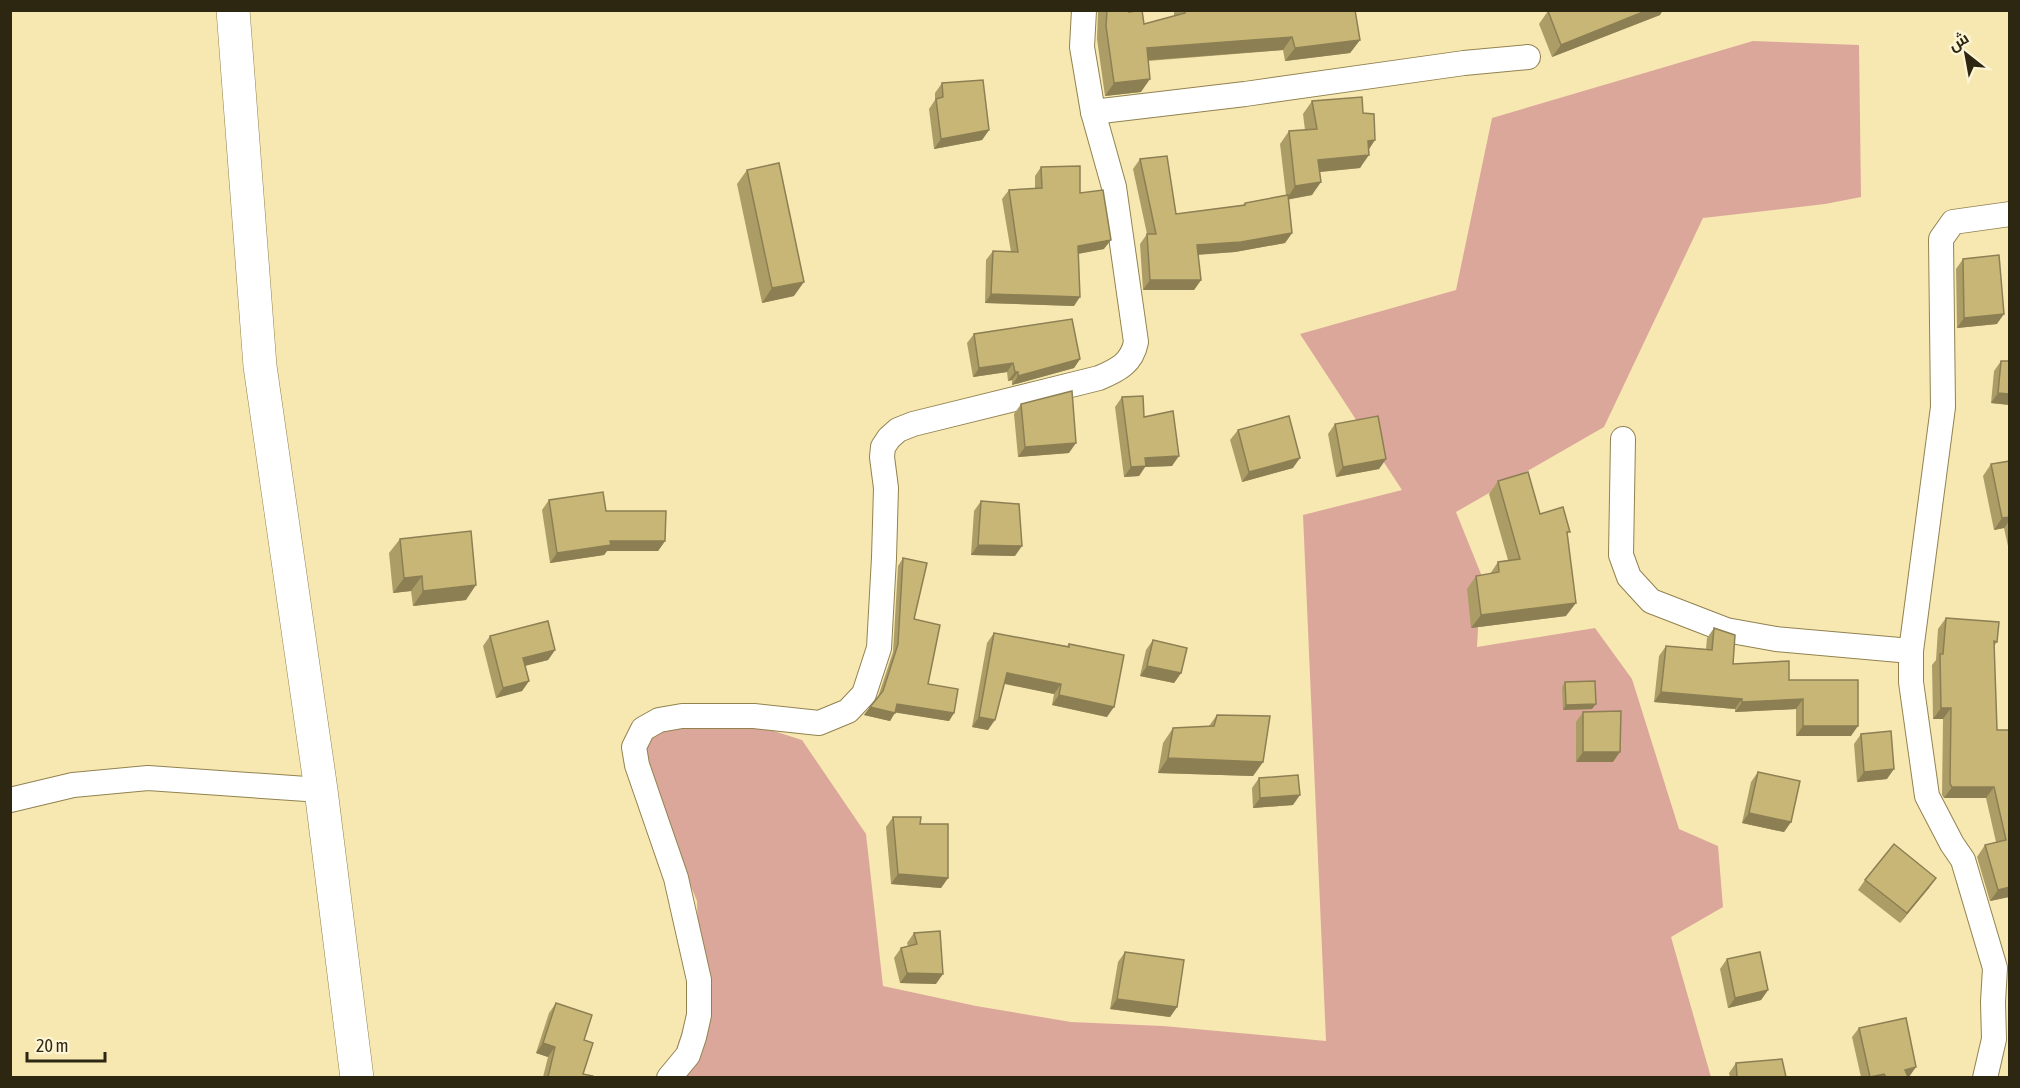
<svg xmlns="http://www.w3.org/2000/svg" width="2020" height="1088" viewBox="0 0 2020 1088" font-family="'Asap Condensed',Cairo,sans-serif">
<rect width="100%" height="100%" fill="#f7e8b2"/>
<polygon fill="#dca79b" points="1753,41 1859,45 1861,197 1825,204 1703,218 1604,427 1456,512 1481,574 1477,647 1595,628 1632,679 1679,829 1718,846 1723,907 1671,937 1711,1077 667,1077 699,980 697,901 634,747 682,716 727,716 802,740 866,834 883,986 976,1006 1071,1022 1163,1026 1326,1041 1303,515 1402,490 1300,334 1456,290 1492,118"/>
<g fill="none" stroke-linecap="round" stroke-linejoin="round">
<defs>
<g id="street">
<polyline points="1093,112 1245,94 1464,63 1528,57"/>
<polyline points="1623,439 1621,555 1629,577 1651,601 1726,630 1776,639 1911,651 1911,682 1927,796 1952,844 1963,860 1995,968 1993,1002 1994,1039 1985,1078"/>
<polyline points="1911,651 1943,407 1941,239 1953,222 2010,214"/>
<polyline points="10,800 73,785 148,778 321,790"/>
<path d="M669 1078 688 1055 694 1037 699 1015V980L676 878 637 765 634 747 643 729 659 720 682 716H754L819 723 848 711 864 694 879 648 884 558 886 488 882 457 883 447 889 438 898 430 913 424 1099 378C1118 370 1132 363 1136 342L1114 187 1093 112 1082 47 1084 10"/>
</g>
<polyline id="secondary" points="233,10 260,366 321,790 357,1078"/>
</defs>
<use href="#street" stroke="#918250" stroke-width="26"/>
<use href="#secondary" stroke="#918250" stroke-width="34"/>
<use href="#street" stroke="#fff" stroke-width="24"/>
<use href="#secondary" stroke="#fff" stroke-width="33"/>
</g>
<g fill="#ac9d66">
<polygon points="1098,10 1130,10 1129,12 1144,24 1174,16 1174,10 1355,10 1360,40 1350,53 1285,61 1283,50 1148,61 1141,92 1105,96 1097,39"/>
<polygon points="1548,11 1660,15 1552,57 1539,24"/>
<polygon points="942,83 989,130 982,140 934,149 929,109 935,100 935,93"/>
<polygon points="1312,101 1363,113 1369,150 1360,168 1320,172 1312,195 1288,199 1292,233 1285,243 1235,252 1198,255 1201,280 1194,290 1143,290 1140,244 1147,234 1133,169 1140,159 1176,214 1243,205 1245,203 1286,195 1280,144 1289,131 1305,130 1303,114"/>
<polygon points="1041,167 1080,193 1104,249 1078,254 1074,306 985,303 986,260 993,251 1011,252 1002,199 1009,190 1035,189 1035,176"/>
<polygon points="747,170 794,296 762,303 737,184"/>
<polygon points="1963,259 1997,324 1957,328 1956,269"/>
<polygon points="974,334 1080,359 1074,368 1012,385 1012,380 1008,381 1007,372 973,377 967,343"/>
<polygon points="2001,361 2010,361 2010,405 1991,403 1994,371"/>
<polygon points="1122,397 1144,417 1172,466 1145,467 1139,476 1124,477 1115,407"/>
<polygon points="1021,404 1069,453 1018,457 1014,414"/>
<polygon points="1335,424 1386,459 1379,469 1336,477 1328,434"/>
<polygon points="1238,430 1293,468 1242,482 1230,440"/>
<polygon points="2010,461 2010,555 2004,528 1994,530 1983,476 1991,464"/>
<polygon points="1498,481 1567,536 1566,616 1471,628 1467,589 1476,576 1490,574 1498,562 1508,560 1489,494"/>
<polygon points="549,500 606,511 665,541 658,551 607,551 604,555 550,563 542,510"/>
<polygon points="981,501 1015,556 971,555 974,511"/>
<polygon points="400,539 466,600 413,606 411,591 393,593 389,553"/>
<polygon points="903,558 914,619 928,684 954,713 949,721 895,712 890,721 864,715 878,697 893,652 898,566"/>
<polygon points="1946,618 1997,642 1994,646 1997,730 2009,762 2010,762 2010,902 2009,897 1990,901 1977,857 1985,845 1996,842 1986,798 1944,798 1942,795 1943,719 1933,719 1932,665 1936,660 1938,629"/>
<polygon points="1714,628 1733,664 1789,680 1851,736 1796,736 1796,709 1735,712 1735,709 1654,702 1659,656 1666,646 1706,649 1707,638"/>
<polygon points="994,633 1067,646 1069,644 1107,717 1052,705 1054,694 1004,683 988,730 972,727 987,643"/>
<polygon points="490,636 555,650 548,660 525,666 529,681 522,691 496,698 483,646"/>
<polygon points="1153,640 1181,673 1174,683 1140,676 1146,650"/>
<polygon points="1565,682 1592,709 1563,710 1562,687"/>
<polygon points="1583,712 1613,762 1576,762 1576,722"/>
<polygon points="1217,715 1263,762 1253,776 1158,773 1163,743 1173,728 1209,726"/>
<polygon points="1861,734 1887,779 1857,782 1854,744"/>
<polygon points="1758,772 1791,822 1784,832 1742,823 1751,782"/>
<polygon points="1259,778 1293,805 1253,808 1252,788"/>
<polygon points="893,817 920,824 948,878 941,888 891,884 886,827"/>
<polygon points="1936,878 1900,923 1858,890 1865,880"/>
<polygon points="914,933 936,984 900,983 894,958 901,948 908,946 907,943"/>
<polygon points="1125,952 1177,1007 1170,1017 1110,1009 1118,962"/>
<polygon points="1727,959 1768,990 1761,1000 1728,1008 1720,969"/>
<polygon points="556,1003 584,1040 583,1074 593,1077 543,1077 548,1057 536,1053 549,1013"/>
<polygon points="2010,1003 2010,1033 2008,1033"/>
<polygon points="1859,1028 1909,1077 1861,1077 1852,1037"/>
<polygon points="1736,1063 1786,1077 1730,1077 1729,1073"/>
</g>
<g fill="#8c7f53">
<polygon points="1648,10 1663,10 1660,15 1552,57 1561,45"/>
<polygon points="1292,37 1283,50 1137,61 1147,48"/>
<polygon points="1360,40 1350,53 1285,61 1295,48"/>
<polygon points="1150,79 1141,92 1105,96 1114,83"/>
<polygon points="989,130 982,140 934,149 941,139"/>
<polygon points="1375,140 1366,154 1368,141"/>
<polygon points="1369,155 1360,168 1308,173 1318,160"/>
<polygon points="1321,182 1312,195 1286,200 1295,186"/>
<polygon points="1292,233 1285,243 1235,252 1190,255 1197,245"/>
<polygon points="1111,240 1104,249 1071,255 1078,246"/>
<polygon points="1150,280 1201,280 1194,290 1143,290"/>
<polygon points="804,282 794,296 762,303 772,288"/>
<polygon points="991,294 1080,297 1074,306 985,303"/>
<polygon points="2004,314 1997,324 1957,328 1964,318"/>
<polygon points="1080,359 1074,368 1012,385 1018,376"/>
<polygon points="1013,363 1007,372 973,377 979,368"/>
<polygon points="1015,372 1018,372 1012,380 1008,381"/>
<polygon points="1998,393 2010,394 2010,405 1991,403"/>
<polygon points="1076,443 1069,453 1018,457 1025,447"/>
<polygon points="1179,456 1172,466 1145,467 1139,476 1124,477 1131,467 1145,458"/>
<polygon points="1300,458 1293,468 1242,482 1249,472"/>
<polygon points="1386,459 1379,469 1336,477 1343,467"/>
<polygon points="2010,517 2010,520 2004,528 1994,530 2002,518"/>
<polygon points="610,541 665,541 658,551 607,551 604,555 550,563 557,553"/>
<polygon points="978,545 1022,546 1015,556 971,555"/>
<polygon points="422,576 411,591 393,593 404,578"/>
<polygon points="476,585 466,600 413,606 423,591"/>
<polygon points="1576,603 1566,616 1471,628 1481,615"/>
<polygon points="555,650 548,660 516,668 523,658"/>
<polygon points="1147,666 1181,673 1174,683 1140,676"/>
<polygon points="1007,673 1061,684 1054,694 1000,683"/>
<polygon points="529,681 522,691 496,698 503,688"/>
<polygon points="1661,692 1742,699 1735,709 1654,702"/>
<polygon points="1059,695 1114,707 1107,717 1052,705"/>
<polygon points="1803,699 1796,709 1735,712 1742,702"/>
<polygon points="897,704 954,713 949,721 892,712"/>
<polygon points="1596,704 1592,709 1563,710 1566,705"/>
<polygon points="870,707 895,713 890,721 864,715"/>
<polygon points="1941,708 1951,708 1943,719 1933,719"/>
<polygon points="979,717 995,720 988,730 972,727"/>
<polygon points="1803,726 1858,726 1851,736 1796,736"/>
<polygon points="1583,752 1620,752 1613,762 1576,762"/>
<polygon points="1168,758 1263,762 1253,776 1158,773"/>
<polygon points="1894,769 1887,779 1857,782 1864,772"/>
<polygon points="1952,787 1994,787 1986,798 1944,798"/>
<polygon points="1300,795 1293,805 1253,808 1260,798"/>
<polygon points="1749,813 1791,822 1784,832 1742,823"/>
<polygon points="898,874 948,878 941,888 891,884"/>
<polygon points="1936,878 1929,888 1900,923 1907,913"/>
<polygon points="2010,887 2009,897 1990,901 1998,890"/>
<polygon points="907,973 943,974 936,984 900,983"/>
<polygon points="1768,990 1761,1000 1728,1008 1735,998"/>
<polygon points="1117,999 1177,1007 1170,1017 1110,1009"/>
<polygon points="543,1043 555,1047 548,1057 536,1053"/>
<polygon points="1916,1067 1909,1077 1907,1077 1905,1070"/>
<polygon points="1884,1074 1882,1077 1869,1077 1870,1077"/>
</g>
<g fill="#c8b677" stroke="#8c7f53" stroke-width="1.5">
<polygon points="1107,10 1130,10 1129,12 1142,10 1144,24 1185,13 1184,10 1355,10 1360,40 1295,48 1292,37 1147,48 1150,79 1114,83 1106,26"/>
<polygon points="1549,10 1648,10 1561,45 1548,11"/>
<polygon points="983,80 989,130 941,139 936,99 943,97 942,83"/>
<polygon points="1362,97 1363,113 1374,114 1375,140 1368,141 1369,155 1318,160 1321,182 1295,186 1289,131 1317,129 1312,101"/>
<polygon points="1167,156 1176,214 1245,205 1245,203 1288,195 1292,233 1241,242 1197,245 1201,280 1150,280 1147,234 1156,234 1140,159"/>
<polygon points="779,163 804,282 772,288 747,170"/>
<polygon points="1080,166 1080,193 1103,190 1111,240 1078,246 1080,297 991,294 993,251 1018,252 1009,190 1042,188 1041,167"/>
<polygon points="1999,255 2004,314 1964,318 1963,259"/>
<polygon points="1072,319 1080,359 1018,376 1018,372 1015,372 1013,363 979,368 974,334"/>
<polygon points="2001,361 2010,361 2010,394 1998,393"/>
<polygon points="1072,391 1076,443 1025,447 1021,404"/>
<polygon points="1143,396 1144,417 1173,411 1179,456 1145,458 1146,466 1131,467 1122,397"/>
<polygon points="1289,416 1300,458 1249,472 1238,430"/>
<polygon points="1378,416 1386,459 1343,467 1335,424"/>
<polygon points="2010,461 2010,517 2002,518 1991,464"/>
<polygon points="1528,472 1540,514 1563,507 1570,532 1567,532 1576,603 1481,615 1476,576 1499,572 1498,562 1520,559 1498,481"/>
<polygon points="603,492 606,511 666,511 665,541 610,541 611,545 557,553 549,500"/>
<polygon points="981,501 1019,504 1022,546 978,545"/>
<polygon points="471,531 476,585 423,591 422,576 404,578 400,539"/>
<polygon points="903,558 927,563 914,619 940,625 928,684 958,689 954,713 897,704 895,713 870,707 883,691 898,644"/>
<polygon points="1946,618 1999,622 1997,642 1994,641 1997,730 2009,730 2010,887 1998,890 1985,845 2006,840 1994,787 1952,787 1950,784 1951,708 1941,708 1940,654 1943,654"/>
<polygon points="548,621 555,650 523,658 529,681 503,688 490,636"/>
<polygon points="1714,628 1735,635 1733,664 1789,661 1789,680 1858,680 1858,726 1803,726 1803,699 1742,702 1742,699 1661,692 1666,646 1712,650"/>
<polygon points="994,633 1069,647 1069,644 1124,655 1114,707 1059,695 1061,684 1007,673 995,720 979,717"/>
<polygon points="1153,640 1187,648 1181,673 1147,666"/>
<polygon points="1595,681 1596,704 1566,705 1565,682"/>
<polygon points="1621,711 1620,752 1583,752 1583,712"/>
<polygon points="1217,715 1270,716 1263,762 1168,758 1173,728 1214,726"/>
<polygon points="1891,731 1894,769 1864,772 1861,734"/>
<polygon points="1758,772 1800,781 1791,822 1749,813"/>
<polygon points="1298,775 1300,795 1260,798 1259,778"/>
<polygon points="893,817 921,817 920,824 948,824 948,878 898,874"/>
<polygon points="1894,844 1936,878 1907,913 1865,880"/>
<polygon points="940,931 943,974 907,973 901,948 917,944 914,933"/>
<polygon points="1125,952 1184,960 1177,1007 1117,999"/>
<polygon points="1760,952 1768,990 1735,998 1727,959"/>
<polygon points="556,1003 592,1015 584,1040 593,1043 583,1074 593,1076 593,1077 548,1077 555,1047 543,1043"/>
<polygon points="1906,1018 1916,1067 1905,1070 1908,1077 1886,1077 1884,1074 1870,1077 1859,1028"/>
<polygon points="1782,1059 1786,1077 1737,1077 1736,1063"/>
</g>
<rect width="2020" height="1088" fill="none" stroke="#2d2712" stroke-width="24"/>
<g transform="translate(1966 54) rotate(329)" stroke="#fef5d6" stroke-width="4.5" paint-order="stroke">
<path d="M0-4.5L10 22L0 15L-10 22Z" fill="#2d2712"/>
<text y="-9" font-size="16" font-weight="bold" text-anchor="middle" fill="#2d2712">ش</text>
</g>
<path d="M27 1052v9h78v-9" fill="none" stroke="#2d2712" stroke-width="3"/>
<text x="36" y="1052" font-size="18" fill="#2d2712" stroke="#fef5d6" stroke-width="4.5" paint-order="stroke">20 m</text>
</svg>
